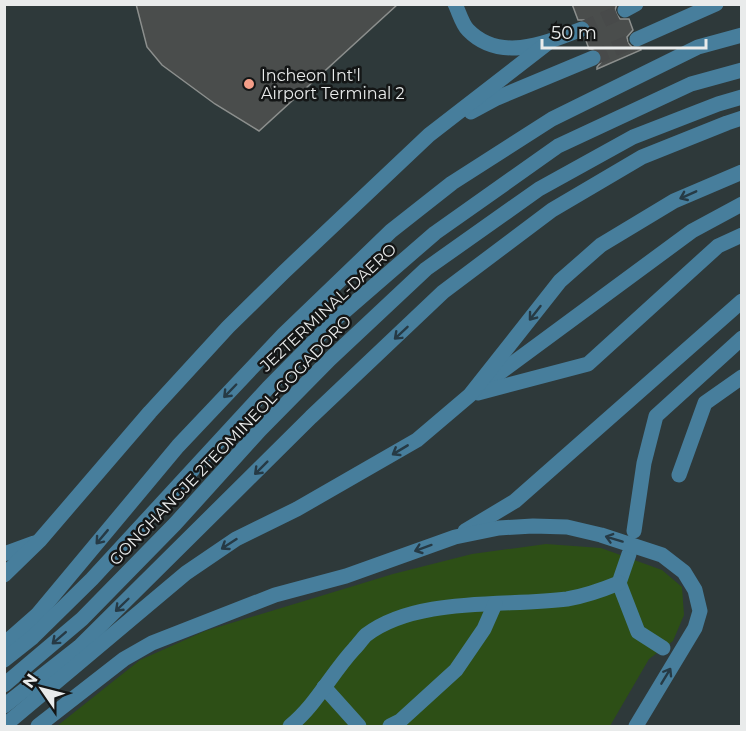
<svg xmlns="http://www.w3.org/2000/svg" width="746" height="731" viewBox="0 0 746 731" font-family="Montserrat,sans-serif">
<rect width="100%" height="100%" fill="#2b2e2e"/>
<rect fill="#2e393a" x="5" y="5" width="736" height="721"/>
<polygon fill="#2d4f16" points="546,544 601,548 662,570 682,587 684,615 673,641 649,659 610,726 57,726 140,660 205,631 393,574 472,554"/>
<g fill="#4a4d4c" stroke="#8c8f8d" stroke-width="1.5">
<polygon points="136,4 398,4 259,131 215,104 162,65 147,47"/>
<polygon points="572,4 617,4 615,10 617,15 620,19 629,19 633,30 627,37 628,43 632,47 640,48 641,50 597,69 597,67 603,60 602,55 598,50 589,49 585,38 591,31 591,25 584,20 578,20"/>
</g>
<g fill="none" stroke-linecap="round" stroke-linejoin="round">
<g stroke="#484a4a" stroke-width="15" stroke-dasharray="15 8" stroke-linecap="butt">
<polyline points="582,29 625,10"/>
<polyline points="593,58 637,39"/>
</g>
<g stroke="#477e9c" stroke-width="15">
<path d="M455 4C459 12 462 24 468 30 500 63 546 43 582 29"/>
<polyline points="625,10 636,4"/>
<polyline points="637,39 716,4"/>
<polyline points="471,112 497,98 593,58"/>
<polyline points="486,383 692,231 742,204"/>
<polyline points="478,393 588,364 718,246 742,235"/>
<polyline points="679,475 705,403 742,377"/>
<polyline points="465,531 515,501 742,301"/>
<polyline points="634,531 644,463 656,416 742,338"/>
<polyline points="4,554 34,543"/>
<polyline points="629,554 619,583 638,632 663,648"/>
<polyline points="4,575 40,540 150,412 228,327 284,272 429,135 549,42"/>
<polyline points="4,644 37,615 178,446 283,335 391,231 452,183 552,119 698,47 742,35"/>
<polyline points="4,660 33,637 92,579 268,388 338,317 435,233 558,146 691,84 742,70"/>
<polyline points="4,685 82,619 175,524 260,430 330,359 426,269 539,189 633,137 718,104 742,97"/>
<polyline points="324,687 359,726"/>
<polyline points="4,706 79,647 311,417 443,292 552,210 642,157 727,123 742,118"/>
<polyline points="4,726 186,573 236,539 297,509 417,440 470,395 560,281 601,245 674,201 742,172"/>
<polyline points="38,726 124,659 152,643 275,595 346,576 455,537 499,528 533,526 567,527 601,535 662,555 684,572 695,590 700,611 695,628 636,726"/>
<path d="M290 726C316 705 331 674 354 649 358 645 362 639 366 635 417 596 506 607 567 599 585 596 602 590 619 583"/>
<polyline points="390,726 400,721 456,670 484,629 495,604"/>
</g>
</g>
<defs><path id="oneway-shaft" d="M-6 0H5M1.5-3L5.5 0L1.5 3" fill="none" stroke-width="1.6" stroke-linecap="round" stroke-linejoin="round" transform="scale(1.5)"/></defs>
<g stroke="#263a45">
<use href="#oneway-shaft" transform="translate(688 195) rotate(156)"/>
<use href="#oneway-shaft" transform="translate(535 313) rotate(128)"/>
<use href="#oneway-shaft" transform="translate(401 333) rotate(137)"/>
<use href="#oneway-shaft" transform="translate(230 391) rotate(134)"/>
<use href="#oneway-shaft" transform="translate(400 450) rotate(149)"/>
<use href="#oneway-shaft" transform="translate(261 468) rotate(135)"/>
<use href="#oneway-shaft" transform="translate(102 537) rotate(130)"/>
<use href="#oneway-shaft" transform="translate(614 539) rotate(-163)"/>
<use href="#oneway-shaft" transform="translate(229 544) rotate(147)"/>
<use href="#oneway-shaft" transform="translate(423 548) rotate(160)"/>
<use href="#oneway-shaft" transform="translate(122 605) rotate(136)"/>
<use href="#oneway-shaft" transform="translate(59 638) rotate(139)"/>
<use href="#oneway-shaft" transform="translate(666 676) rotate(-59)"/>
</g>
<circle fill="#f49e88" stroke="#141616" stroke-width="2" cx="249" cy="84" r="6"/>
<g text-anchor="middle" stroke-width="5" stroke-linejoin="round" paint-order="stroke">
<g font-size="16" fill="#e9ebeb" stroke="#141616" text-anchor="start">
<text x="261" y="81">Incheon Int'l<tspan x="261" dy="18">Airport Terminal 2</tspan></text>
</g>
<g font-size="16" fill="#e9ebeb" stroke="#141616">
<text transform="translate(328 307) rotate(-43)" y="6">JE2TERMINAL-DAERO</text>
<text transform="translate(230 440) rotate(-46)" y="6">GONGHANGJE 2TEOMINEOL-GOGADORO</text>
</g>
</g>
<rect width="746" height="731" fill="none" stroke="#e9ebeb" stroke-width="12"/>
<g transform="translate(42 689) rotate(305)" stroke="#141616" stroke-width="4.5" paint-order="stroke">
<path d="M0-4.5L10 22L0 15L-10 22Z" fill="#e9ebeb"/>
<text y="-9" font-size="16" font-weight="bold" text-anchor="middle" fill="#e9ebeb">N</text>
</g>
<path d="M542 39v9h164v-9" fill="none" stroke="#e9ebeb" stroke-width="3"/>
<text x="551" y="39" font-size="18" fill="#e9ebeb" stroke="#141616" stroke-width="4.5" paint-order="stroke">50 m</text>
</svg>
